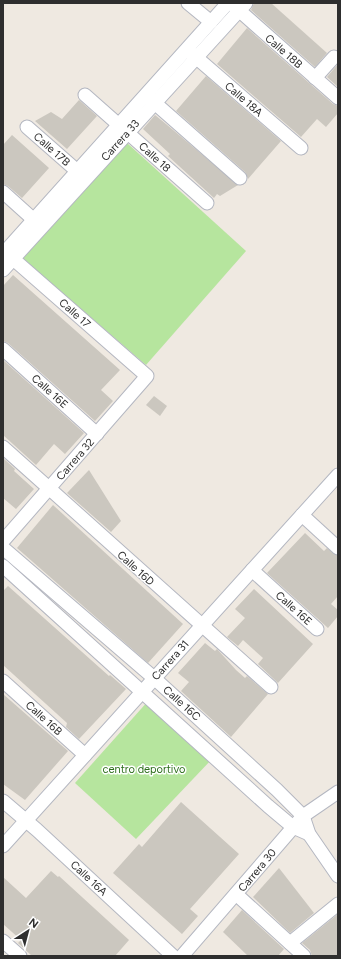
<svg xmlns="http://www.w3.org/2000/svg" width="341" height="959" viewBox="0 0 341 959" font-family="Figtree,sans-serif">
<rect width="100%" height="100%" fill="#efe9e1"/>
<g fill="#b6e59e">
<polygon points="127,143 246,251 146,365 22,258"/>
<polygon points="149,700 212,759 136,839 75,783"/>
</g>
<g fill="#cbc7bf">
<polygon points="254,3 271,3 327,53 315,67 251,10"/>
<polygon points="247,28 333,104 338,106 338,113 326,127 317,119 301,137 217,64"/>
<polygon points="338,64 338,87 327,77"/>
<polygon points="206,76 281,141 248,179 245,172 176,111"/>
<polygon points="79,100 97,116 67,149 35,121 51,112 62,119"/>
<polygon points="155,115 166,124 238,185 220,196 217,194 214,198 168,156 170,154 143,129"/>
<polygon points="12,135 49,168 22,198 8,186 3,184 3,145"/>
<polygon points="13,275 120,370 101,390 113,401 95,421 8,343 3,341 3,286"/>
<polygon points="3,360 84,433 65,454 54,444 36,465 3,435"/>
<polygon points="154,396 167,406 160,416 146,405"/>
<polygon points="3,458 15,469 14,471 34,489 16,509 3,498"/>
<polygon points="89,470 121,521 111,532 67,493"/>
<polygon points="53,505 183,624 148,663 17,548"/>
<polygon points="305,533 324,551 327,548 338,556 338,596 331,604 338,610 338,616 328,628 267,573"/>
<polygon points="8,586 109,676 110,675 126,689 79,739 66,727 67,723 3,665 3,591"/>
<polygon points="254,589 313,644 278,683 258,664 263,658 243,640 238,646 227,637 245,618 235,609"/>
<polygon points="205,643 215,651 217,649 236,670 245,678 247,676 268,694 231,737 181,691 189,682 178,673"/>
<polygon points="3,694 68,751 25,800 3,784"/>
<polygon points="181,802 239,854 190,909 198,916 182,934 113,873 139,844 142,847"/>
<polygon points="279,868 314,913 290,933 253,897"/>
<polygon points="51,871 58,877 59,876 129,940 115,956 32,956 18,943 21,940 3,924 3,877 26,898"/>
<polygon points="242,910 284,949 278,956 248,956 223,932"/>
<polygon points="338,914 338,956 312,956 310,950 302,943"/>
</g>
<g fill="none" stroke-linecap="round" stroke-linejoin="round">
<defs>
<g id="minor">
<polyline points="188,3 211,22"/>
<polyline points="233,5 338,98"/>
<polyline points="190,52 301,148"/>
<polyline points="315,78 334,57"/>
<polyline points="85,95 207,203"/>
<polyline points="148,97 240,178"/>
<polyline points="27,127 76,170"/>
<polyline points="3,192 34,220"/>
<polyline points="3,250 147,376 3,541"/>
<polyline points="3,254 228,3"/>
<polyline points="3,270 246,3"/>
<polyline points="3,349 97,434"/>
<polyline points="3,447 271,687"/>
<polyline points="302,515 338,548"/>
<polyline points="3,548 154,678 277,790 303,816 309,834 338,876"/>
<polyline points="3,566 268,806 293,827 309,834"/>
<polyline points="252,570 317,629"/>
<polyline points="3,681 85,755"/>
<polyline points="3,801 37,830 173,956"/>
<polyline points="3,846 338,475"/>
<polyline points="236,894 304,956"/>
<polyline points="3,941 20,956"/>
<polyline points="290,943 338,904"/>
<polyline points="182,956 303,816 338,792"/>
</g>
</defs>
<use href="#minor" stroke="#b4b7c1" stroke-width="15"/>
<use href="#minor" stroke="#fff" stroke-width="13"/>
</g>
<g text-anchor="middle" stroke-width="3" stroke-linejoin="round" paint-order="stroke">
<g font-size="11" fill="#2e2e2e" stroke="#fff">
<text transform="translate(284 51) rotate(41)" y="4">Calle 18B</text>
<text transform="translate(244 99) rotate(41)" y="4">Calle 18A</text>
<text transform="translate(120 140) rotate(-48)" y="4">Carrera 33</text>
<text transform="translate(52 149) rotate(41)" y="4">Calle 17B</text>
<text transform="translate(155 157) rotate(42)" y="4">Calle 18</text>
<text transform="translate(75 313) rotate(42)" y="4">Calle 17</text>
<text transform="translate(50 391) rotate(42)" y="4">Calle 16E</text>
<text transform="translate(75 459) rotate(-49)" y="4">Carrera 32</text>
<text transform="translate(136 568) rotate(42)" y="4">Calle 16D</text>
<text transform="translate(294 608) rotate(42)" y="4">Calle 16E</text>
<text transform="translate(170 660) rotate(-48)" y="4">Carrera 31</text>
<text transform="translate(182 703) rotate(42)" y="4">Calle 16C</text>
<text transform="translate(44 718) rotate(42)" y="4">Calle 16B</text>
<text transform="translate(257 870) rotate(-50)" y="4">Carrera 30</text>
<text transform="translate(89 878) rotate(43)" y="4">Calle 16A</text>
</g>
<g font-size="11" fill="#2c6e1b" stroke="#fff">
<text x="144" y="773">centro deportivo</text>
</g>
</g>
<rect width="341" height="959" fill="none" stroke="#2e2e2e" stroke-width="8"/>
<g transform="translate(28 931) rotate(36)" stroke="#ffffff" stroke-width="3" paint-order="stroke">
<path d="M0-3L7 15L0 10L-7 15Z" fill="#2e2e2e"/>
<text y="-6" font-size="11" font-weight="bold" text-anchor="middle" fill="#2e2e2e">N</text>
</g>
</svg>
